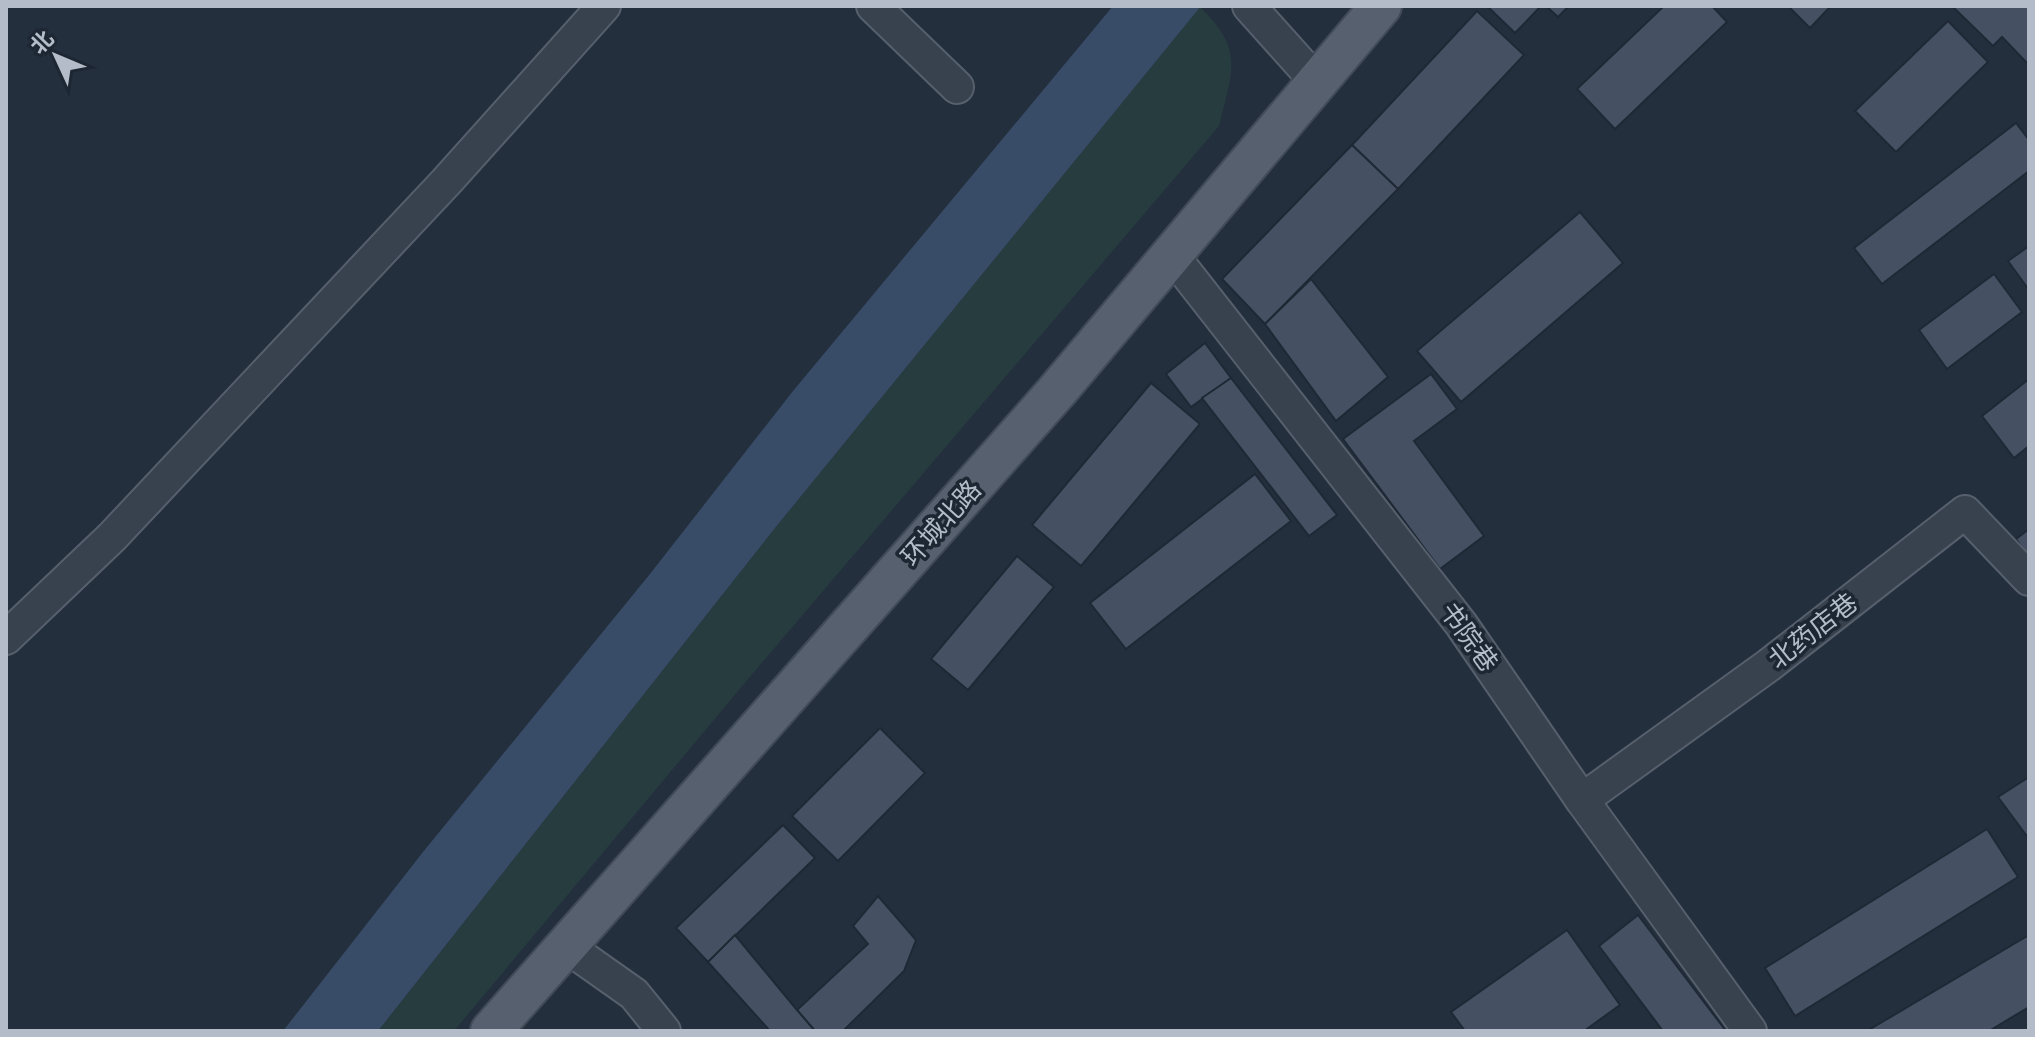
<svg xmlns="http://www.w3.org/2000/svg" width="2035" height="1037" viewBox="0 0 2035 1037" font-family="Raleway,'Noto Sans SC',sans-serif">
<rect width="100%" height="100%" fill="#242f3e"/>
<path fill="#263c3f" d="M1200 7C1245 50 1232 72 1219 126L743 685 454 1031H378L775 528Z"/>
<polygon fill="#394c67" points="1113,6 1201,6 775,528 378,1031 283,1031 423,852 650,574 793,391"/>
<g fill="#455162" stroke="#1f2835" stroke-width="2">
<polygon points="1487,6 1541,6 1515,33"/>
<polygon points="1546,6 1569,6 1558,17"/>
<polygon points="1664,6 1712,6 1727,22 1615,129 1577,89"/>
<polygon points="1788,6 1831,6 1810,28"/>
<polygon points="2029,6 2028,64 2002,37 1993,46 1953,7"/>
<polygon points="1477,11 1524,55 1398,189 1352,145"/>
<polygon points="1948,21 1988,62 1896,152 1855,111"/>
<polygon points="2016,123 2029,140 2029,171 1882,284 1854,248"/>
<polygon points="1352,145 1398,189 1265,324 1222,279"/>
<polygon points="1580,212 1623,263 1461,402 1417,351"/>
<polygon points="2029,246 2029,290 2008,261"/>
<polygon points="1994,274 2022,312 1947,369 1919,330"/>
<polygon points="1311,279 1388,377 1336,421 1265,324"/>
<polygon points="1205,343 1231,378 1191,407 1166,374"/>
<polygon points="1431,374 1457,409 1414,441 1484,536 1440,569 1343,439"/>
<polygon points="1231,378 1337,515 1309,536 1202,398"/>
<polygon points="2029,379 2029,446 2014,458 1982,416"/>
<polygon points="1151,383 1200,424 1081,566 1032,525"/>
<polygon points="1255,474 1291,521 1126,649 1090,603"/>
<polygon points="2029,529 2029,558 2016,539"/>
<polygon points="1017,556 1054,587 968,690 931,659"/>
<polygon points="880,728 925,773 838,861 792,816"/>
<polygon points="2029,777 2029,839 1998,797"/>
<polygon points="783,825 815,858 708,962 676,928"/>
<polygon points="1987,829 2018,877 1795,1016 1765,968"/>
<polygon points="878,896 916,940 904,971 843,1031 815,1031 797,1010 868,944 853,926"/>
<polygon points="1638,915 1726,1031 1663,1031 1599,946"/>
<polygon points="1567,930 1620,1005 1584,1031 1465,1031 1451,1012"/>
<polygon points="735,935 797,1010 815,1031 770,1031 708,962"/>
<polygon points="2029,935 2029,1007 1989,1031 1867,1031"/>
</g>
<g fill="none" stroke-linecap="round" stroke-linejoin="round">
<defs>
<g id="minor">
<polyline points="873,6 957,87"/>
<polyline points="1249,6 1317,82"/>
<polyline points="1172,255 1461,624 1582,800 1750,1031"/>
<polyline points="6,638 112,537 446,182 604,6"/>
<polyline points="1582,800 1769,665 1965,512 2029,579"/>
<polyline points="566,946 634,994 664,1031"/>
</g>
<polyline id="major" points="491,1031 1057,391 1381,6"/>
</defs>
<use href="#minor" stroke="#565f6c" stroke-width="36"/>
<use href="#major" stroke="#414a57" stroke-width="44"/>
<use href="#minor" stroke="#38414e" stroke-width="32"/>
<use href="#major" stroke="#56606e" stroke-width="40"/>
</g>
<g text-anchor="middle" stroke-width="7" stroke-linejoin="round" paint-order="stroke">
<g font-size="26" fill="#b4bcc9" stroke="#1d2633">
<text transform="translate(941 523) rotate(-48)" y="9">环城北路</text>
<text transform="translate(1813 631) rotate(-38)" y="9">北药店巷</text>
<text transform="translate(1469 637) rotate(54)" y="9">书院巷</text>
</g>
</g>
<rect width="2035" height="1037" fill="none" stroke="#b4bcc9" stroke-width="16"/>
<g transform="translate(56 56) rotate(314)" stroke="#1d2633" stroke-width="6" paint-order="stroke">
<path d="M0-6L14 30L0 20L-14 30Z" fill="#b4bcc9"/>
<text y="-12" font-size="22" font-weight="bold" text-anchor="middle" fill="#b4bcc9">北</text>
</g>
</svg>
